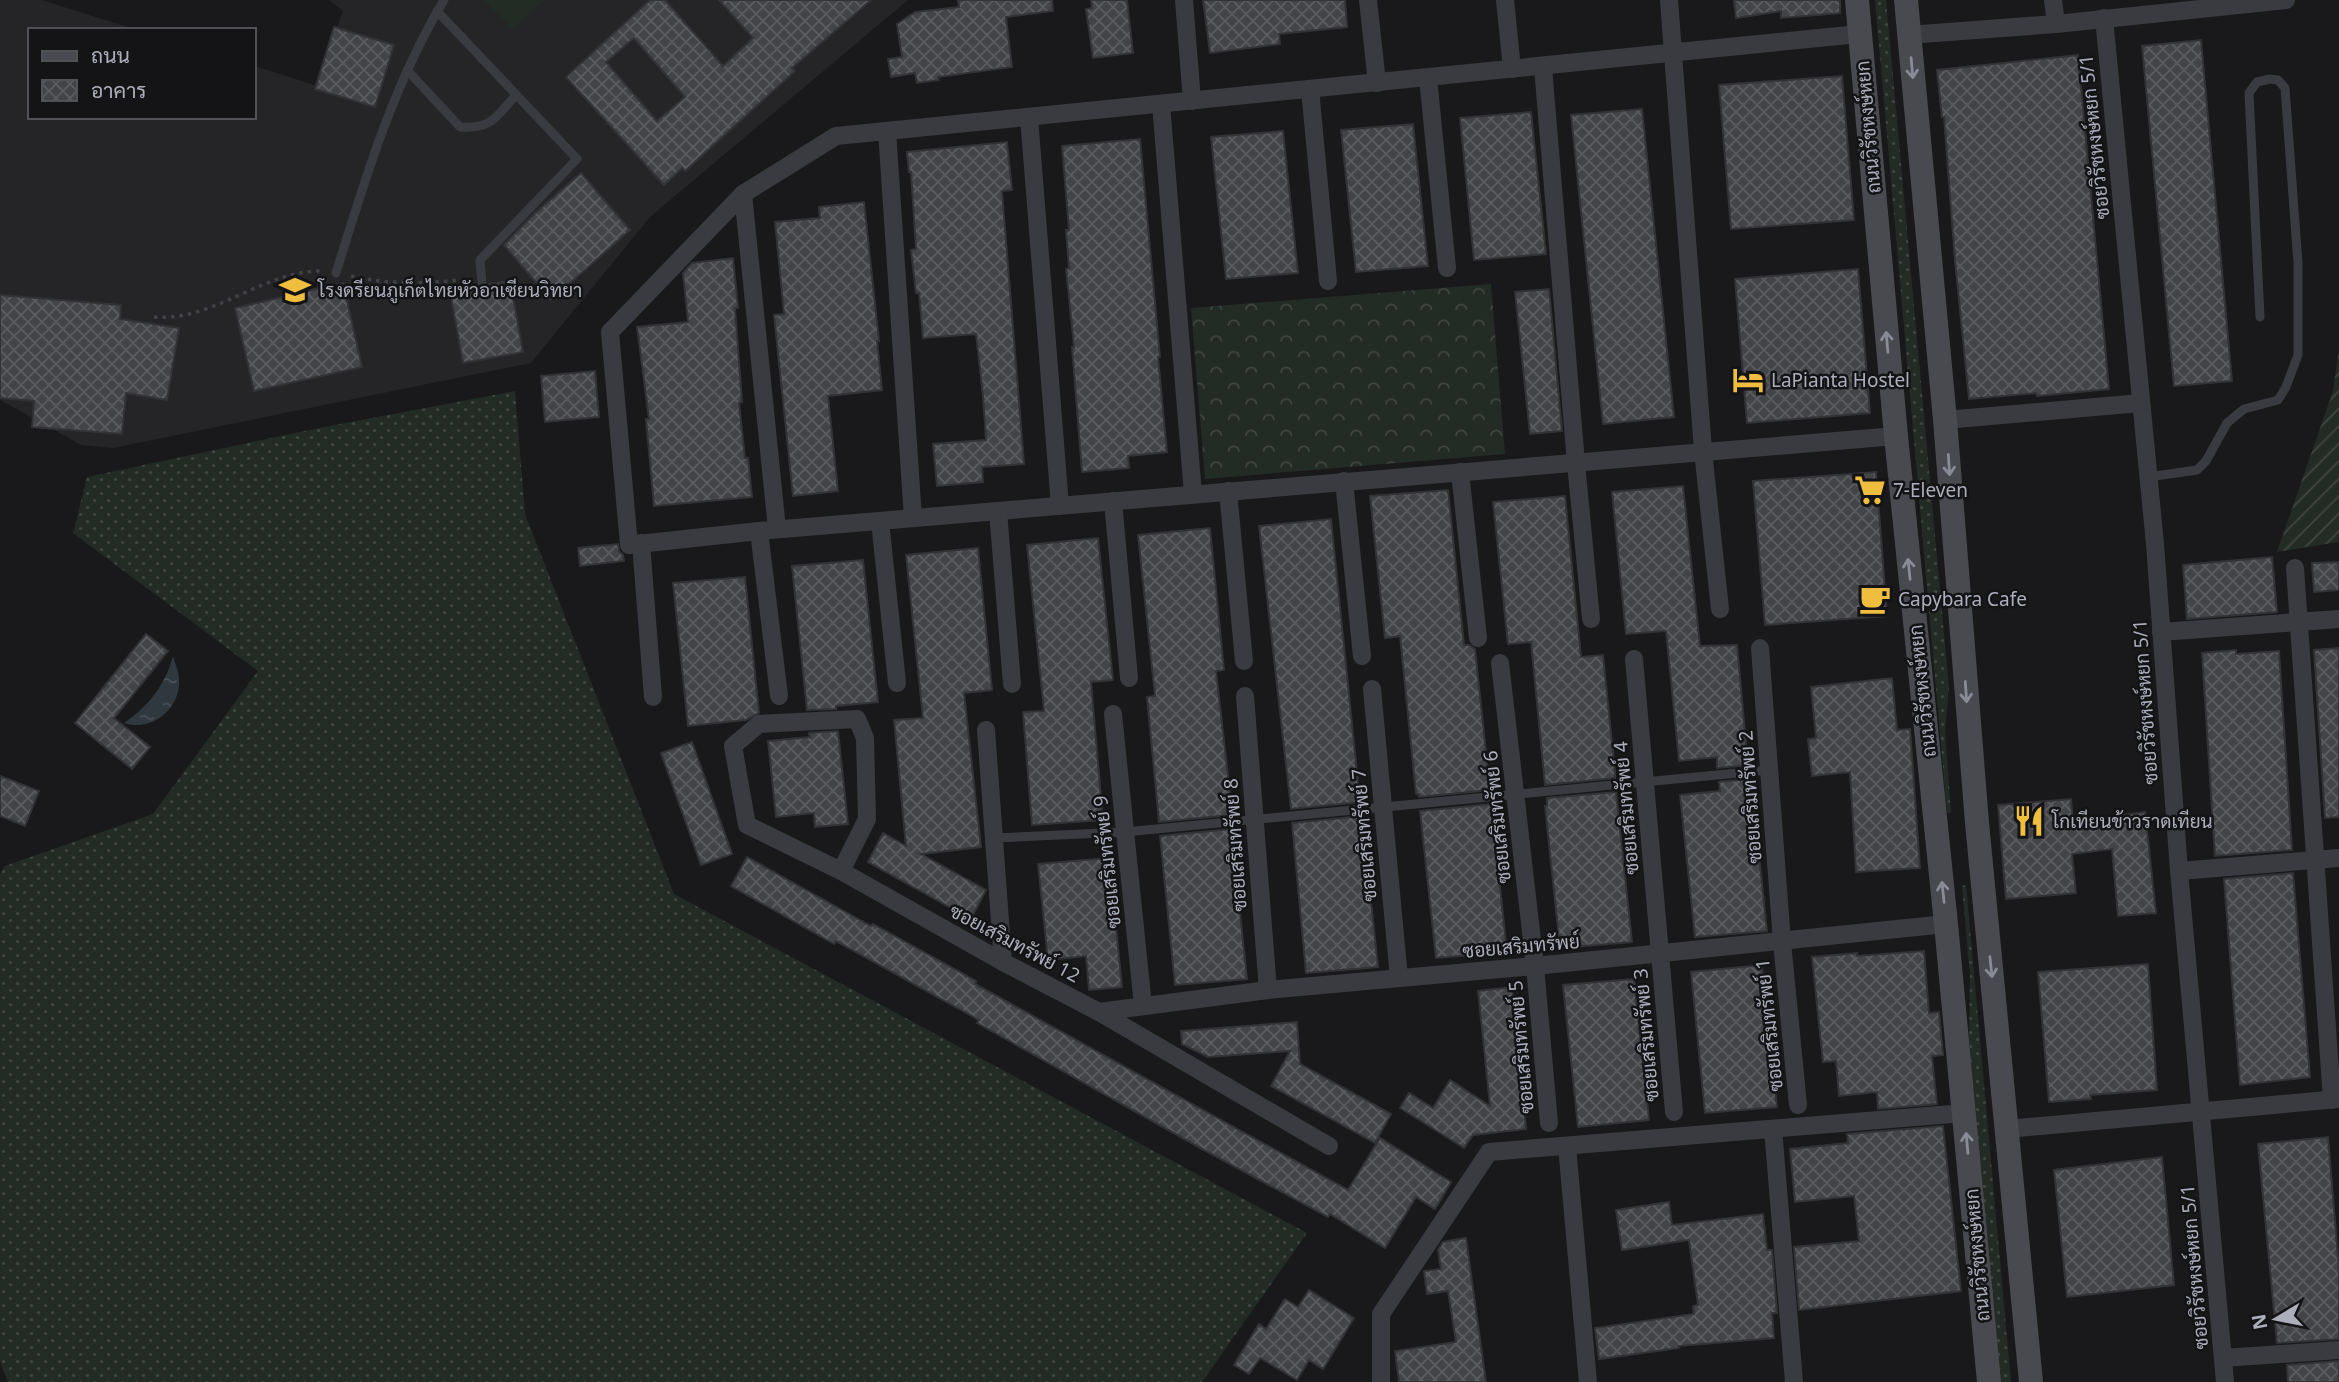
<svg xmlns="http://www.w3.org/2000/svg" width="2339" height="1382" viewBox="0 0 2339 1382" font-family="'Noto Sans',Sarabun,sans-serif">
<defs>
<pattern id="grass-dots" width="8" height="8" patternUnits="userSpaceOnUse" patternTransform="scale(1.75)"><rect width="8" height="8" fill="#232b25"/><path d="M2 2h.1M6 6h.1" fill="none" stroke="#404743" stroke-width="1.8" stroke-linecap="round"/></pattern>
<pattern id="forest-crowns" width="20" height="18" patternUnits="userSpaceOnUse" patternTransform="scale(1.75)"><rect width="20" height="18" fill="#232b25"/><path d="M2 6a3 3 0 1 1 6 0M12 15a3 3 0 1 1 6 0" fill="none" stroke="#404743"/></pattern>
<pattern id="garden-furrows" width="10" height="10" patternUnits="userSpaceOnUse" patternTransform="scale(1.75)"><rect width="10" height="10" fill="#232b25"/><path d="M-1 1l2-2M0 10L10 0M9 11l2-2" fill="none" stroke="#404743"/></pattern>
<pattern id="water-ripples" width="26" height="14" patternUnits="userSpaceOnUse" patternTransform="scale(1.75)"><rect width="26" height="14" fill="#2f373f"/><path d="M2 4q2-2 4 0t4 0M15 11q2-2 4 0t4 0" fill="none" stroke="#4a5159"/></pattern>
<pattern id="building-cross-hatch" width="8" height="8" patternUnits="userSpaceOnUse" patternTransform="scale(1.75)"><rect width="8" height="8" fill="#434448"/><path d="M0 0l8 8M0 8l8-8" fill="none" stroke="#5b5c60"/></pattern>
</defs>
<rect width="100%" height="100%" fill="#19191b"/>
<polygon fill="#252528" points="0,0 42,0 137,30 30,30 30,117 254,117 254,66 315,85 343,11 329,0 908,0 650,217 531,363 113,448 81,445 0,400"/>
<g fill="url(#grass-dots)">
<polygon points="1875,0 1886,0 1949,688 1945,731 1951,813 1947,813"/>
<polygon points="515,391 525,514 674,894 1307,1233 1202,1382 8,1382 0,1362 0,874 5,866 153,814 258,671 73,533 87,477 314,429"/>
<polygon points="1966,885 2011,1382 1999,1382 1969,1041 1970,976 1962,886"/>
</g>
<polygon fill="url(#forest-crowns)" points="1491,284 1505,454 1205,479 1191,308"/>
<polygon fill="url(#garden-furrows)" points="2339,348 2339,542 2277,552 2333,391"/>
<polygon fill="#232b25" points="484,0 544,0 513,30"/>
<path fill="url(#water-ripples)" d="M173 657C176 666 180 674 179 684 178 711 150 732 124 723 149 706 164 686 173 657Z"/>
<g fill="url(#building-cross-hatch)" stroke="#333337" stroke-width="2" fill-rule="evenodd">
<path d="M650 0H665L723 66 753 38 719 0H871L792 68 795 71 685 171 682 168 664 185 566 77ZM634 38 685 97 657 121 606 62Z"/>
<polygon points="958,0 1052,0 1053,11 1006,17 1012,67 938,77 939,80 917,83 915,73 891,77 888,59 902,57 897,24 915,12 959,7"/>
<polygon points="1091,0 1127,0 1133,53 1093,58 1086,9 1092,8"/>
<polygon points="1203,0 1345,0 1347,27 1279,34 1280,44 1210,53"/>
<polygon points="1734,0 1840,0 1840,13 1781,18 1781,11 1736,18"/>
<polygon points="334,27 394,45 375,107 315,89"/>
<polygon points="2201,40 2232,381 2174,386 2142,46"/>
<polygon points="2078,55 2109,389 2037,396 2036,393 1969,399 1955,261 1944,117 1942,117 1937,70"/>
<polygon points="1842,76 1854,220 1731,229 1719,85"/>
<polygon points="1642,109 1674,417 1603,424 1571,115"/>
<polygon points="1531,112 1546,254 1474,260 1460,118"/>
<polygon points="1413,124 1428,266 1356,272 1341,130"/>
<polygon points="1283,131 1298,273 1226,279 1211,137"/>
<polygon points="1140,139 1160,357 1158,357 1167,452 1128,456 1129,468 1082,472 1072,347 1074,347 1066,269 1069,268 1066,230 1069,230 1062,146"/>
<polygon points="1007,142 1012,190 1002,191 1024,464 982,467 983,482 937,486 933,444 986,440 983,396 976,334 923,338 919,293 916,293 911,250 916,249 911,172 909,172 907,152"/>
<polygon points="581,173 630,230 551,300 504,245 534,214"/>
<polygon points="864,202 879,341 877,341 882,390 828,396 838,491 793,496 774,315 784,314 775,222 820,218 819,207"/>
<polygon points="733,258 738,308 735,308 742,402 739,403 745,458 748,458 752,497 654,506 646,419 649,419 637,327 688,322 683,273 692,263"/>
<polygon points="1858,269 1870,413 1747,423 1735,279"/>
<polygon points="510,281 523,352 463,363 450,292 476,287 483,290 489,284"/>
<polygon points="343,283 362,367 254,391 235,308"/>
<polygon points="1549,289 1562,431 1530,434 1515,292"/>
<polygon points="0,295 121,305 120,319 179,328 167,400 126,393 122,434 32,427 34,401 0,398"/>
<polygon points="595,371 599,417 545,422 541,376"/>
<polygon points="1876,472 1887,616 1765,625 1753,481"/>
<polygon points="1683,486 1700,646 1737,645 1748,765 1717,768 1717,757 1679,761 1666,631 1626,634 1612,492"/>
<polygon points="1448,490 1464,645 1469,645 1475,649 1490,790 1419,797 1419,794 1416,794 1400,636 1385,638 1370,496"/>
<polygon points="1565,496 1581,657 1603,655 1615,772 1615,778 1545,785 1531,642 1508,644 1493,502"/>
<polygon points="1331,519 1360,802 1291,809 1259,526"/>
<polygon points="1210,528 1224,670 1216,671 1232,811 1230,811 1230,815 1159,822 1147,697 1155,696 1138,535"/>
<polygon points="1098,538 1113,680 1091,682 1103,820 1032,825 1023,712 1044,711 1027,545"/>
<polygon points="618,544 619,551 623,555 624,561 580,566 578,548"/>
<polygon points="978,548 992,690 964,693 981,847 921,854 986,890 971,919 868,862 883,833 906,846 894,720 923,718 906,555"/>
<polygon points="2272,557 2277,612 2187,619 2183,565"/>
<polygon points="863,560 878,702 836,706 836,709 807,710 792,566"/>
<polygon points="2339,562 2339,590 2314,592 2312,563"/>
<polygon points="745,577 759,713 746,720 688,726 673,583"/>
<polygon points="146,634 168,651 114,718 150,747 132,769 75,723"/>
<polygon points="2339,648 2339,817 2325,818 2314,650"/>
<polygon points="2236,650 2236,654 2279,651 2292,850 2215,856 2202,653"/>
<polygon points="1892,678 1897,730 1910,729 1920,868 1856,872 1850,772 1812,776 1808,739 1816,738 1811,687"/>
<polygon points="838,731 848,824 815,827 814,813 776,817 768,741 810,737 809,733"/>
<polygon points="692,742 732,854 701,865 661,753"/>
<polygon points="0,776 39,791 25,826 0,816"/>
<polygon points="1749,779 1750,789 1752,789 1767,931 1695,937 1680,795 1720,791 1719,782"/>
<polygon points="1616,792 1632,942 1560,948 1545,806 1547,806 1547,798"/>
<polygon points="2071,799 2073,822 2145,812 2156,913 2118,916 2112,849 2072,854 2076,893 2006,899 1998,805"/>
<polygon points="1491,804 1507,952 1436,958 1420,811"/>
<polygon points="1362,816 1378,967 1306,973 1292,823"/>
<polygon points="1231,829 1247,979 1175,985 1160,836"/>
<polygon points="747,857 871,926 873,924 976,981 975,984 1348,1190 1380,1138 1451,1182 1435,1209 1416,1197 1385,1248 1330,1214 1328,1217 1204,1150 977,1023 979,1020 836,941 834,944 731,886"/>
<polygon points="1109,858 1122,987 1089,990 1086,956 1048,960 1038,864"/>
<polygon points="2293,873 2310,1077 2240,1085 2224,879"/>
<polygon points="1924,951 1929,1013 1939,1012 1943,1055 1932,1056 1937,1104 1878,1109 1877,1092 1839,1096 1836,1061 1823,1062 1812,957 1857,953 1857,956"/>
<polygon points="2148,964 2157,1090 2090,1095 2091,1099 2049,1102 2038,972"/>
<polygon points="1762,965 1777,1107 1705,1113 1691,972"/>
<polygon points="1634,979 1649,1120 1578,1127 1563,985"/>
<polygon points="1512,987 1526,1129 1473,1135 1464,1148 1400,1108 1409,1093 1433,1108 1450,1080 1490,1106 1478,991"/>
<polygon points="1297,1022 1300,1064 1391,1114 1375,1143 1271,1086 1290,1051 1208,1057 1182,1044 1181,1031"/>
<polygon points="1943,1126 1961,1291 1799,1310 1794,1247 1859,1241 1854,1196 1795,1202 1790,1149 1848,1143 1847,1134"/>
<polygon points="2328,1137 2339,1269 2339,1339 2277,1343 2258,1144"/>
<polygon points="2162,1157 2174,1285 2067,1297 2054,1170"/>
<polygon points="1669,1202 1672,1225 1763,1214 1767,1250 1772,1250 1777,1313 1772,1313 1774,1338 1678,1346 1679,1348 1599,1359 1595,1328 1694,1314 1693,1306 1698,1305 1689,1240 1622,1250 1616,1210"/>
<polygon points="1466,1238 1486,1382 1399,1382 1395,1351 1456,1342 1448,1291 1427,1294 1424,1271 1441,1269 1438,1250 1443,1242"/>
<polygon points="1309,1290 1354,1318 1323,1369 1309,1360 1297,1380 1260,1358 1249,1374 1234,1365 1259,1324 1266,1329 1285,1299 1298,1307"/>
<polygon points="2339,1361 2339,1382 2288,1382 2287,1365"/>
</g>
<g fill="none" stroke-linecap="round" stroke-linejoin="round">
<g stroke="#404247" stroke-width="3.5" stroke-dasharray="3.5 5" stroke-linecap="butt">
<path d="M351 276C390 285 429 284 468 279"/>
<path d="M154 317C214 322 263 270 323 271"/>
</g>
<g stroke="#3a3b40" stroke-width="9">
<polyline points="437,11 577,159 480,260 482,283"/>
<path d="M407 70 460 127C492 129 496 117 516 95"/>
<path d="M336 273C365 179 393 85 444 0"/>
<polyline points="2148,477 2197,470 2206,461 2227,423 2244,409 2278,400 2286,387 2298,355 2298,263 2285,88 2278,80 2270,79 2257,82 2249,93 2260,317"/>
<polyline points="994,838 1125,832 1769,770"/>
</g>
<g stroke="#3a3b40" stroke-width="18">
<polyline points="1184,0 1192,101"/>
<polyline points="1368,0 1377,83"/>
<polyline points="1505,0 1512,69"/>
<polyline points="1669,0 1703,451 1720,609"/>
<polyline points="2053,0 2056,24"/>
<polyline points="2104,18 2155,544 2179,871 2225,1382"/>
<polyline points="1859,34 836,136 743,194 610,332 629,545 759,531 1896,436"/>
<polyline points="1908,35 2056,24 2286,0"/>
<polyline points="1543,67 1576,463 1591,619"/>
<polyline points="1428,78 1447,268"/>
<polyline points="1310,89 1328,281"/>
<polyline points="1161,104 1193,494"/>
<polyline points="1029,117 1060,506"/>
<polyline points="887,131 913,518"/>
<polyline points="743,194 777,529"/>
<polyline points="1945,420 2141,403"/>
<polyline points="1460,472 1478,638"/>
<polyline points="1344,481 1362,656"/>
<polyline points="1228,491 1244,661"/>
<polyline points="1113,501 1129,678"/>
<polyline points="998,511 1012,684"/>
<polyline points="880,521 897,683"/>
<polyline points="759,531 779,696"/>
<polyline points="641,543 653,697"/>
<polyline points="2295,568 2332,1100"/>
<polyline points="2161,632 2339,619"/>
<polyline points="1760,648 1782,942 1798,1105"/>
<polyline points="1634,659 1674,1112"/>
<polyline points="1500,663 1535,966 1549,1123"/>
<polyline points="1372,689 1399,978"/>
<polyline points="1245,696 1268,990"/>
<polyline points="1113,714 1143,1006"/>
<polyline points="986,730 1003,962"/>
<polyline points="841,871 867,819 865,738 857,719 759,724 733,746 747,825 841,871 1003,962 1099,1012 1329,1146"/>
<polyline points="2179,871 2339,858"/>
<polyline points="1099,1012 1268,990 1535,966 1946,924"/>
<polyline points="1773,1129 1794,1382"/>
<polyline points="2007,1129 2339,1099"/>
<polyline points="1567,1146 1588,1382"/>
<polyline points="2223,1358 2339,1350"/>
<polyline points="1381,1382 1381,1314 1489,1152 1964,1113"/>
</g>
<g stroke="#484a50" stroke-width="24">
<polyline points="1857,0 1896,436 1946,924 1989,1382"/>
<polyline points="1906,0 1945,420 1977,823 2031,1382"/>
</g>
</g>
<defs><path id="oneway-shaft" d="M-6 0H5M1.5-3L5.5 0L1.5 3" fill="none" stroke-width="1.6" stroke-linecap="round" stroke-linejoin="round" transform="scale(1.75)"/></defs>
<g stroke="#898c96">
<use href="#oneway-shaft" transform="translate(1912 68) rotate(85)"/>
<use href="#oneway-shaft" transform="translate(1887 342) rotate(-95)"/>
<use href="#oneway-shaft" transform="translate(1949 465) rotate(86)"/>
<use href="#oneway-shaft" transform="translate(1909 569) rotate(-96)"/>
<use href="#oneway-shaft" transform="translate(1966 692) rotate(86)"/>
<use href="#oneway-shaft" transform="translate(1943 892) rotate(-96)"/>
<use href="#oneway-shaft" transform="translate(1991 967) rotate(84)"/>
<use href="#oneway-shaft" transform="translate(1967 1143) rotate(-95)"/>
</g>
<defs>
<symbol id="school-bare" viewBox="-9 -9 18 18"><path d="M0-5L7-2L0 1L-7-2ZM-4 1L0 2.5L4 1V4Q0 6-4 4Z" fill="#efbe3e" stroke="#141416" stroke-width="2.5" paint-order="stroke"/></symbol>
<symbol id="hotel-bare" viewBox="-9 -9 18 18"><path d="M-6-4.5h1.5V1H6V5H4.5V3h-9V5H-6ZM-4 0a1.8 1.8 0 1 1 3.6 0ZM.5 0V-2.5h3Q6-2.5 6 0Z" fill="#efbe3e" stroke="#141416" stroke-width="2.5" paint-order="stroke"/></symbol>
<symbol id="supermarket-bare" viewBox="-9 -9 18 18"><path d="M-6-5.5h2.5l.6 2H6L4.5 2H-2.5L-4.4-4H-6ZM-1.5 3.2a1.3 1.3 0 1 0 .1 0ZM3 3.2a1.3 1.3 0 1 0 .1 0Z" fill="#efbe3e" stroke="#141416" stroke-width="2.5" paint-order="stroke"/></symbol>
<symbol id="cafe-bare" viewBox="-9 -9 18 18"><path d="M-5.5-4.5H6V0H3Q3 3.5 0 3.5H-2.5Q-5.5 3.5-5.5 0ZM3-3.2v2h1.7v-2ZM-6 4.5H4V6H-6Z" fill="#efbe3e" stroke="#141416" stroke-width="2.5" paint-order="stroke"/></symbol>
<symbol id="restaurant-bare" viewBox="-9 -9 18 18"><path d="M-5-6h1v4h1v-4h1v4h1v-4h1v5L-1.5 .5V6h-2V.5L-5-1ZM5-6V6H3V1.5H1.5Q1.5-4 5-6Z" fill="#efbe3e" stroke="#141416" stroke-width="2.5" paint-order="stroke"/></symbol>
</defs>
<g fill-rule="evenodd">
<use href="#school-bare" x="273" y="268" width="44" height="44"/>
<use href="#hotel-bare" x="1726" y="358" width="44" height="44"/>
<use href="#supermarket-bare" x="1848" y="468" width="44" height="44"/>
<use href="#cafe-bare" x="1853" y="577" width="44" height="44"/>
<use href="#restaurant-bare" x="2007" y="799" width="44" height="44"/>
</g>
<g text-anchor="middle" stroke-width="5" stroke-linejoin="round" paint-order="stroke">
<g font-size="19" fill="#acafbb" stroke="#141416">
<text transform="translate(1868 127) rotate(-95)" y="7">ถนนวิรัชหงษ์หยก</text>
<text transform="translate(2094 137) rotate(-96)" y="7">ซอยวิรัชหงษ์หยก 5/1</text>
<text transform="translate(1922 691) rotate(-96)" y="7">ถนนวิรัชหงษ์หยก</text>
<text transform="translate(2145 702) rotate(-94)" y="7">ซอยวิรัชหงษ์หยก 5/1</text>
<text transform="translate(1750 797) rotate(-94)" y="7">ซอยเสริมทรัพย์ 2</text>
<text transform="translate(1626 808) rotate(-95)" y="7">ซอยเสริมทรัพย์ 4</text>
<text transform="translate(1497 817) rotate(-96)" y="7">ซอยเสริมทรัพย์ 6</text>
<text transform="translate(1364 835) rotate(-95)" y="7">ซอยเสริมทรัพย์ 7</text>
<text transform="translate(1235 845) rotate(-94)" y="7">ซอยเสริมทรัพย์ 8</text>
<text transform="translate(1107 862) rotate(-96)" y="7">ซอยเสริมทรัพย์ 9</text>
<text transform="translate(1015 943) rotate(28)" y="7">ซอยเสริมทรัพย์ 12</text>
<text transform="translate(1521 946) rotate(-5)" y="7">ซอยเสริมทรัพย์</text>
<text transform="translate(1769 1025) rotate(-96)" y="7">ซอยเสริมทรัพย์ 1</text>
<text transform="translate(1646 1035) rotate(-95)" y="7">ซอยเสริมทรัพย์ 3</text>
<text transform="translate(1521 1047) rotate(-95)" y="7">ซอยเสริมทรัพย์ 5</text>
<text transform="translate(1977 1255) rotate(-95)" y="7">ถนนวิรัชหงษ์หยก</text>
<text transform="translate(2194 1267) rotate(-95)" y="7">ซอยวิรัชหงษ์หยก 5/1</text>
</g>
<g font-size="19" fill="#acafbb" stroke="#141416" text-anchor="start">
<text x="318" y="297">โรงดรียนภูเก็ตไทยหัวอาเซียนวิทยา</text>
<text x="1771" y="387">LaPianta Hostel</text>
<text x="1893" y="497">7-Eleven</text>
<text x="1898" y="606">Capybara Cafe</text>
<text x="2052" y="828">โกเทียนข้าวราดเทียน</text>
</g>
</g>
<rect x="28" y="28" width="228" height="91" fill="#141416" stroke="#515258" stroke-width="2"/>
<rect x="42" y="51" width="35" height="10" fill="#484a50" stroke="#515258" stroke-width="2"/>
<text x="91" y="63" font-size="21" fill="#acafbb">ถนน</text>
<rect x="42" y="80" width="35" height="21" fill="url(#building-cross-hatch)" stroke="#515258" stroke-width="2"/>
<text x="91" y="98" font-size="21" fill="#acafbb">อาคาร</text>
<g transform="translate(2276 1319) rotate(260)" stroke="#141416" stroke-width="5" paint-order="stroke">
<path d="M0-5L12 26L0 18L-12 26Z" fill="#acafbb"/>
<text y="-10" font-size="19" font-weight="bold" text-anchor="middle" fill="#acafbb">N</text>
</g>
</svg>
